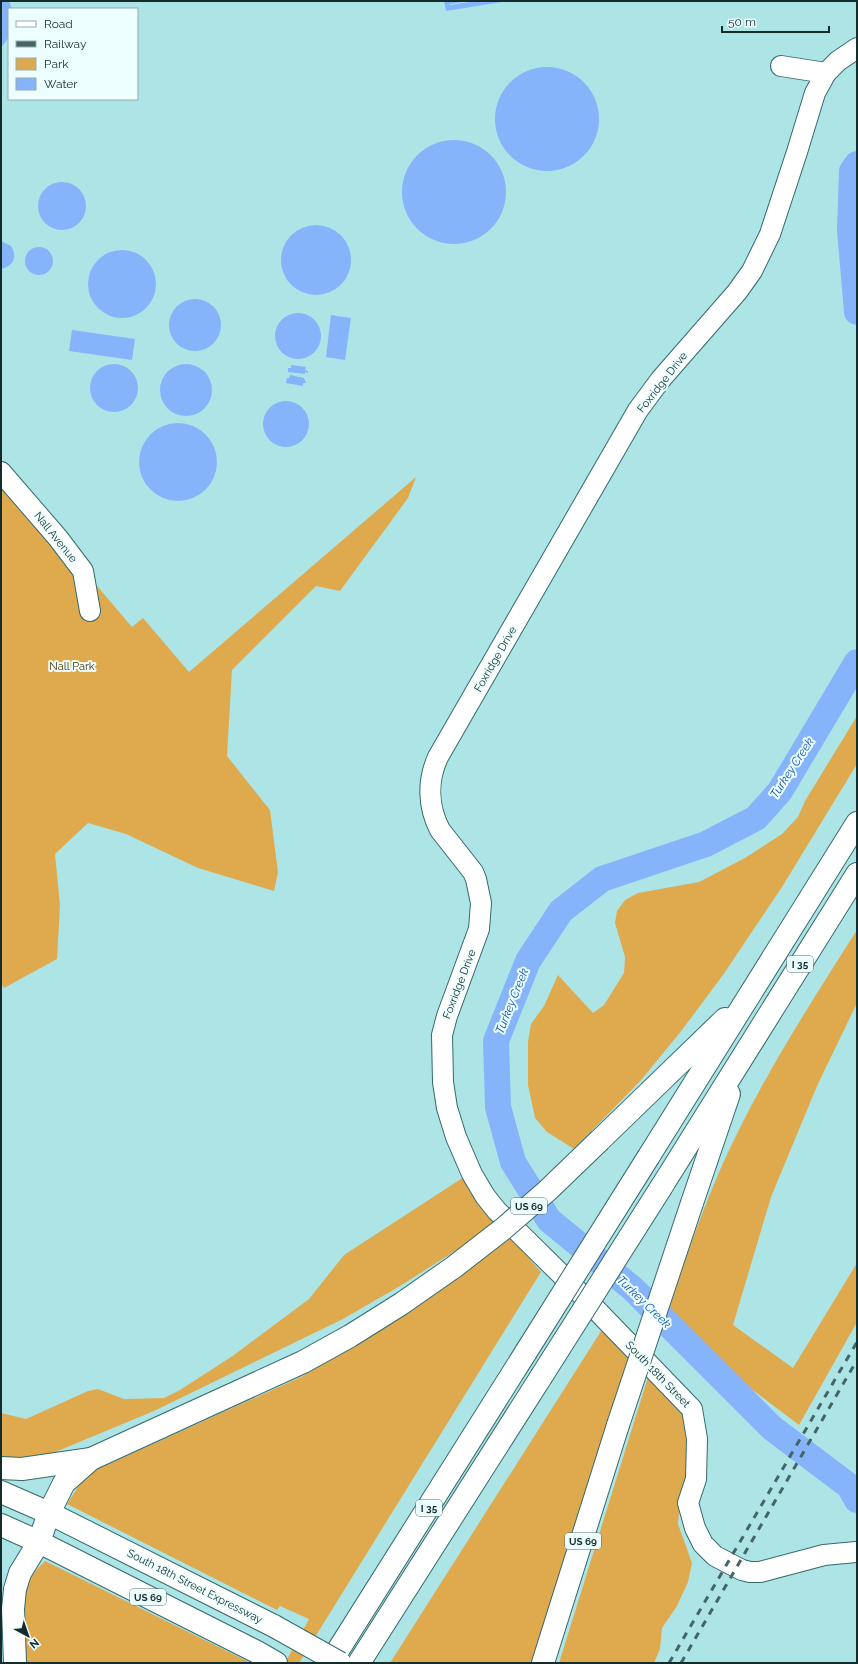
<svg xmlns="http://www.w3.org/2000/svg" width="858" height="1664" viewBox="0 0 858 1664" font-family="Raleway,sans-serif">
<rect width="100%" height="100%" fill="#ade5e7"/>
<g fill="#dfaa4e">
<polygon points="1,473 132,627 143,618 189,672 416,477 408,498 340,591 316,586 232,670 227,756 270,810 278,872 274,891 198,868 126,834 88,823 55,854 60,905 57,959 4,988 1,984"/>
<polygon points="857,716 857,764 782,887 723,975 682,1030 642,1079 574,1149 547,1132 535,1118 528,1085 528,1042 531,1024 544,1006 558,975 593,1013 604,1005 624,973 625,957 615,923 617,911 625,900 638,893 699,882 745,858 782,834 798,817 805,801"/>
<path d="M857 930V1003L817 1086 771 1197 733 1325 793 1368 857 1263V1322L799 1425 741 1381 669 1310C684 1262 700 1216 720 1170 757 1086 808 1007 857 930Z"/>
<polygon points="467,1175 496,1220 466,1244 400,1286 343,1319 154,1411 53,1453 29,1457 1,1457 1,1413 26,1419 88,1391 98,1389 124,1399 164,1398 180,1390 234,1355 309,1299 344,1255"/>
<polygon points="510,1237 541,1272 299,1663 285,1663 309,1619 280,1606 277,1610 67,1504 79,1485 91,1472 301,1377 341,1353"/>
<polygon points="603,1328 631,1358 534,1663 390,1663"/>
<polygon points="649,1374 680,1406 691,1428 686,1492 679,1512 678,1524 692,1563 688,1582 677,1606 662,1628 660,1649 654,1663 559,1663"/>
<path d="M45 1561 251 1663H25C25 1641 21 1602 28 1583 32 1574 39 1567 45 1561Z"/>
</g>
<g fill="#86b4fb">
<polygon points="1,1 9,1 12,9 9,9 9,37 1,48"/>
<polygon points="444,1 468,1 450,4 450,5 476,1 501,1 502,2 446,11"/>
<circle cx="547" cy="119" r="52"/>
<circle cx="454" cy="192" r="52"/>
<circle cx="62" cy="206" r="24"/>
<circle cx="316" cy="260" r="35"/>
<path d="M1 241 11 246C18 256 13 267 1 269Z"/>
<circle cx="39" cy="261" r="14"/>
<circle cx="122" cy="284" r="34"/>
<circle cx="195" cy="325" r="26"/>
<circle cx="298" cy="336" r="23"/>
<polygon points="331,315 351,318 345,360 326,357"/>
<polygon points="72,330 135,339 132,360 69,351"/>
<circle cx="114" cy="388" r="24"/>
<circle cx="186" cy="390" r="26"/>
<polygon points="291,365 306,367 305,370 308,371 308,373 305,372 305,374 288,372 288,368 291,368"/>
<polygon points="290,375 304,378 306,383 303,383 303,386 286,383 287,378 289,378"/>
<circle cx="286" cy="424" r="23"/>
<circle cx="178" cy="462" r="39"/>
</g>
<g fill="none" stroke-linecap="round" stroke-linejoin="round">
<g stroke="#86b4fb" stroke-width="26">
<polyline points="857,164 852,171 850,230 857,312"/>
<polyline points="857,662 780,791 756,818 706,844 602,879 561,911 528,961 496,1041 498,1107 513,1162 549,1220 633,1289 772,1428 849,1486 857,1500"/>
</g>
<defs>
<g id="minor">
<polyline points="781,66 826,73"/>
<polyline points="1,472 58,538 83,571 90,611"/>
<path d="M856 1552 824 1555 760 1572H750L742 1570 715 1556 703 1544 695 1528 688 1503 696 1479 697 1439 692 1409 580 1293 497 1211 485 1196 472 1174 456 1137 447 1108 443 1082 442 1035 447 1016 479 929 481 903 476 879 473 872 440 830C428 807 427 781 438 757L638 410 661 379 737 292 752 271 770 234 797 152 815 93 826 73 838 61 857 48"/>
</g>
<g id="major">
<polyline points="1,1492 49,1513"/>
<polyline points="1,1525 39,1542"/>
</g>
<g id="highway">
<polyline points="600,1140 725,1019"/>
<polyline points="649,1156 857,823"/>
<polyline points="662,1186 857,874"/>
<polyline points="692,1203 729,1094"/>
<polyline points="1,1468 22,1469 91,1459 303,1362 350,1336 401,1304 454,1267"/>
<polyline points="49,1513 274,1626"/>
<polyline points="39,1542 257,1652 276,1663"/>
<polyline points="15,1663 13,1609 15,1589 20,1573 39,1542 49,1513 64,1483 91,1459"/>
<polyline points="330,1663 526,1352"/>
<polyline points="359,1663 541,1377"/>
<polyline points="543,1663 618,1425"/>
</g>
</defs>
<use href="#minor" stroke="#346a6c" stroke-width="22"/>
<use href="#major" stroke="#346a6c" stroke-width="24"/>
<use href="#highway" stroke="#346a6c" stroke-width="24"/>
<use href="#minor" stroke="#fff" stroke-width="20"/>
<use href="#major" stroke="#fff" stroke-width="22"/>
<use href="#highway" stroke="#fff" stroke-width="22"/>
<g stroke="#446567" stroke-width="3" stroke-dasharray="7 7" stroke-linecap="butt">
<polyline points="669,1663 857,1342"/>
<polyline points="681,1663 857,1360"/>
</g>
<defs>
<g id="highway-bridge">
<polyline points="454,1267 503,1229 547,1191 600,1140"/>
<polyline points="526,1352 649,1156"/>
<polyline points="541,1377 662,1186"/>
<polyline points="618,1425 692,1203"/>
<polyline points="274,1626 340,1663"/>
</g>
</defs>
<use href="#highway-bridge" stroke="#346a6c" stroke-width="24" stroke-linecap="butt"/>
<use href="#highway-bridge" stroke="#fff" stroke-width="22"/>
</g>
<g text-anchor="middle" stroke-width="4" stroke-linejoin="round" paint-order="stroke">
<g fill="#edfefe" stroke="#566b6c" stroke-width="1">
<rect x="787" y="956" width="26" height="16" rx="3"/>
<rect x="511" y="1198" width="36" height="16" rx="3"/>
<rect x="416" y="1500" width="26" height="16" rx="3"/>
<rect x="565" y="1533" width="36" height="16" rx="3"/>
<rect x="130" y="1589" width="36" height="16" rx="3"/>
</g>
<g font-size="10" font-weight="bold" fill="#152c2d">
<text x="800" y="968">I 35</text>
<text x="529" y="1210">US 69</text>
<text x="429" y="1512">I 35</text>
<text x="583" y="1545">US 69</text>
<text x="148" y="1601">US 69</text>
</g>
<g font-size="11" fill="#152c2d" stroke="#edfefe">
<text transform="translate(662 382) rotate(-52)" y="4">Foxridge Drive</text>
<text transform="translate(56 537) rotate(51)" y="4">Nall Avenue</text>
<text transform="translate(495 659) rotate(-60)" y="4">Foxridge Drive</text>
<text transform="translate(459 984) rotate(-69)" y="4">Foxridge Drive</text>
<text transform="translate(658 1374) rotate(46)" y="4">South 18th Street</text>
<text transform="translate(195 1586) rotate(27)" y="4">South 18th Street Expressway</text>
</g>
<g font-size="11" fill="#4c3403" stroke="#edfefe">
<text x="72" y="670">Nall Park</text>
</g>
<g font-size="12" font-style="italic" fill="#0850b5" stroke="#edfefe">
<text transform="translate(792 768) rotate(-57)" y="4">Turkey Creek</text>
<text transform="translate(512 1001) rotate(-68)" y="4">Turkey Creek</text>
<text transform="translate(644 1302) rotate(44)" y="4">Turkey Creek</text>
</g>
</g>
<rect width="858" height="1664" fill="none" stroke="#152c2d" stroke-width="4"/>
<rect x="8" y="8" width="130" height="92" fill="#edfefe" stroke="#97aaaa"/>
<rect x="16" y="21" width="20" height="6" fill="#ffffff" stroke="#97aaaa"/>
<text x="44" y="28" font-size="12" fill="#152c2d">Road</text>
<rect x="16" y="41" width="20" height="6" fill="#446567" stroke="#97aaaa"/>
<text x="44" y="48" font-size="12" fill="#152c2d">Railway</text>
<rect x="16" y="58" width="20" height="12" fill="#dfaa4e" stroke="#97aaaa"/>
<text x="44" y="68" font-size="12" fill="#152c2d">Park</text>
<rect x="16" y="78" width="20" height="12" fill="#86b4fb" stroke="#97aaaa"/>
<text x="44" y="88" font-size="12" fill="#152c2d">Water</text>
<g transform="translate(28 1636) rotate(140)" stroke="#edfefe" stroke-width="3" paint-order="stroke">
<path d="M0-3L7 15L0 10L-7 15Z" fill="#152c2d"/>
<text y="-6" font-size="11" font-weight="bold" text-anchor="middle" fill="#152c2d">N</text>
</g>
<path d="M722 26v6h107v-6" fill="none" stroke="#152c2d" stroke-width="2"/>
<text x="728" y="26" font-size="12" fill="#152c2d" stroke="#edfefe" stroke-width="3" paint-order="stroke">50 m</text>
</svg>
